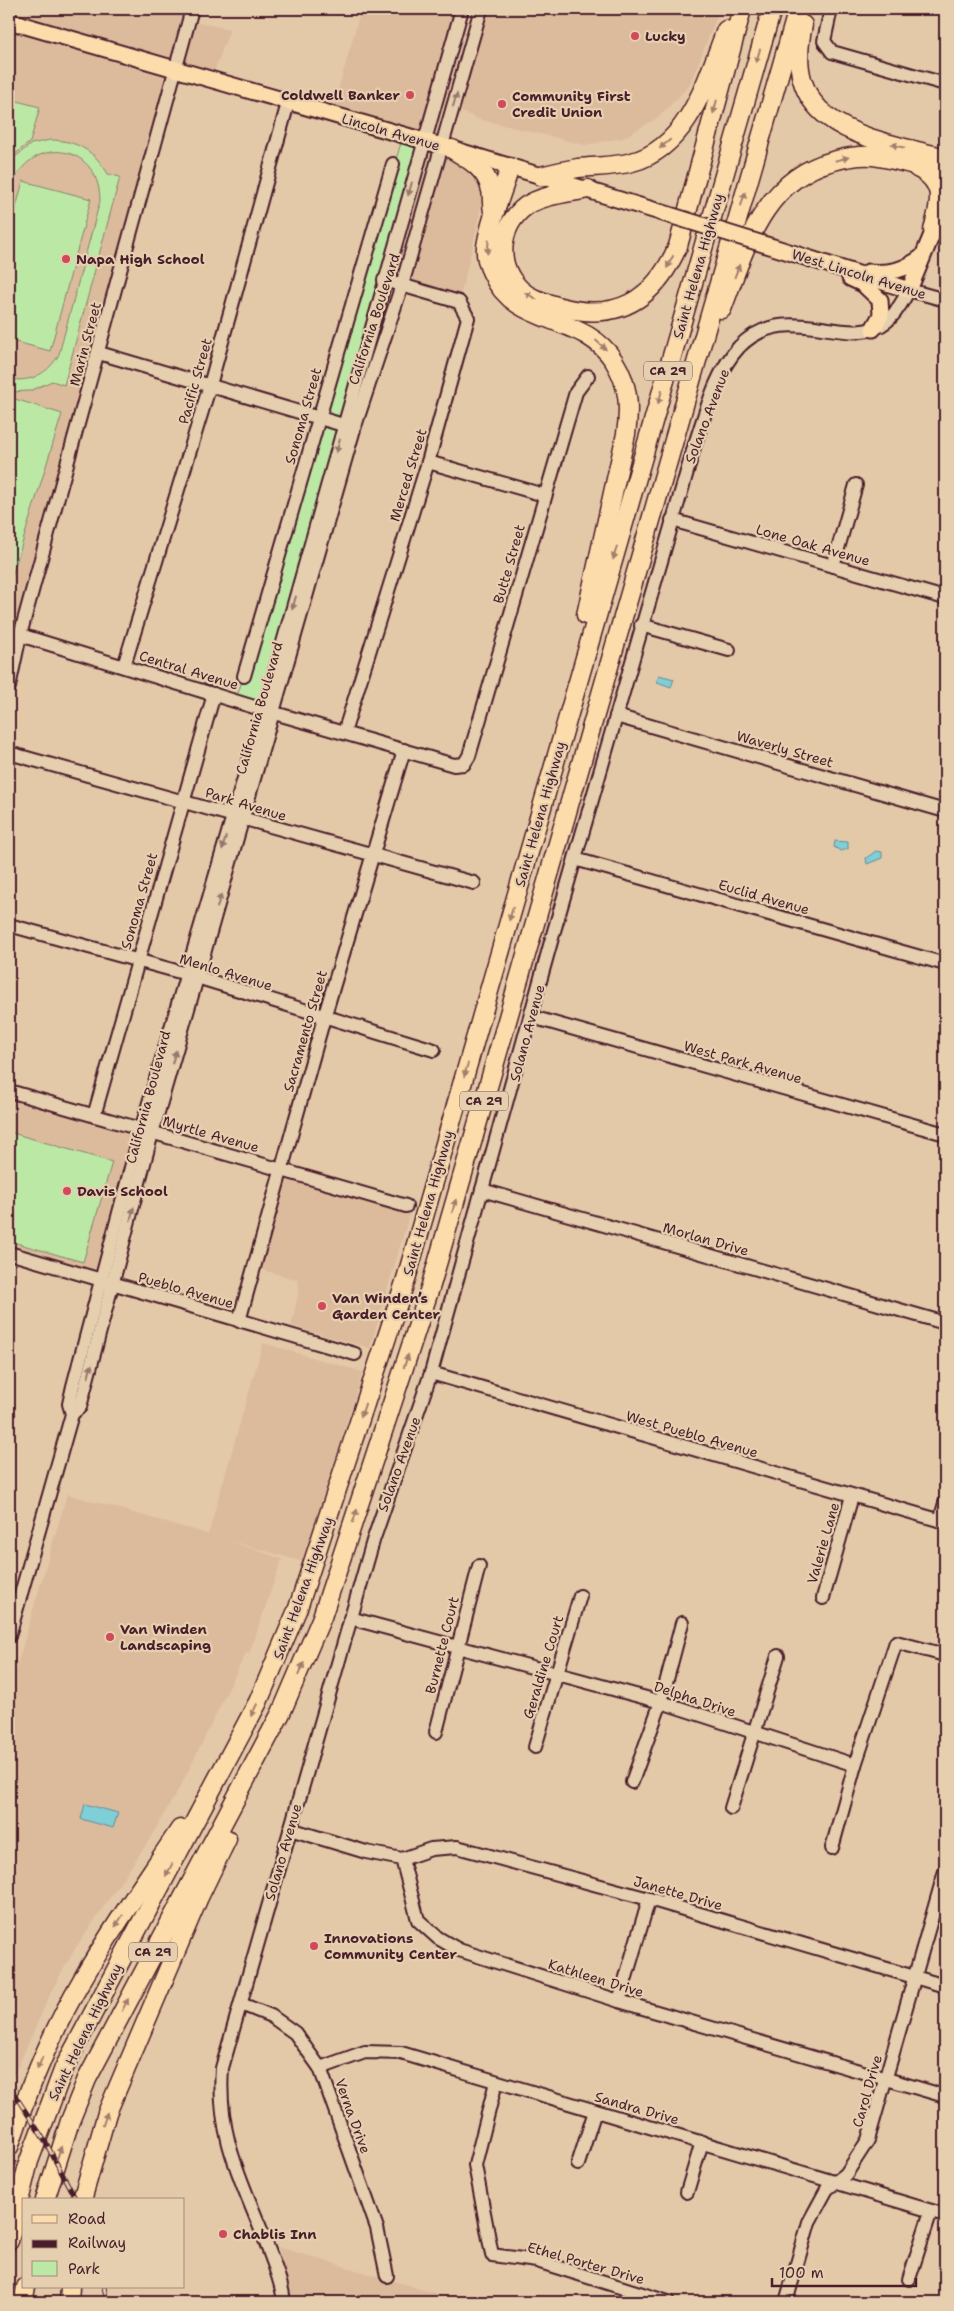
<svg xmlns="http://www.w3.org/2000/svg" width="954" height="2311" viewBox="0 0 954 2311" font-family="'Shantell Sans',sans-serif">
<rect width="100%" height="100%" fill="#e4c9a9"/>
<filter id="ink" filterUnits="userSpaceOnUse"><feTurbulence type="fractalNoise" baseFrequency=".02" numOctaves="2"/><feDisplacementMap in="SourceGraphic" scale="10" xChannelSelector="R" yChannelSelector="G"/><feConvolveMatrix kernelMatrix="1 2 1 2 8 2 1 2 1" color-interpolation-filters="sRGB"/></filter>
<g filter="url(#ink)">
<g fill="#dcbb9d">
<polygon points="30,9 192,9 189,21 230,29 211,80 175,70 9,667 9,21 25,25"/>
<polygon points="361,9 462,9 424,142 331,115"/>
<polygon points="481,9 720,9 689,86 659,117 623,138 585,145 478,119 453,108"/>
<polygon points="441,146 486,176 478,224 459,302 402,285"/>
<polygon points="9,1091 141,1130 102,1281 9,1253"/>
<polygon points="286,1177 410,1213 370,1348 291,1326 299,1291 298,1280 259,1269"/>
<polygon points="263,1343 363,1372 303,1562 227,1540 282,1559 249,1654 246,1653 185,1778 148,1842 75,1949 53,1988 14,2076 9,2070 9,1692 67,1494 208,1534"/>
<polygon points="278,2247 465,2302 289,2302 289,2284"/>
</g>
<g fill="#bce8a5" stroke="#838468">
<polygon points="9,99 40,107 30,142 9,159"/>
<polygon points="403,136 424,142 264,710 235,701 244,676"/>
<path d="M50 140C76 140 95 151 108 174L120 177 64 385 52 381 30 391 9 392V379C31 383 49 373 59 354L100 201C100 140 25 133 9 194V162L31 144Z"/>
<polygon points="23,181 91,199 50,351 9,340 9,234"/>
<polygon points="9,397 62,414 9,586"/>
<polygon points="9,1132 112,1162 83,1262 9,1241"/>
</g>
<g fill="#7ecfd7" stroke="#698992">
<polygon points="659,675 674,679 671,687 657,682"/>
<polygon points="835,841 848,842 848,849 841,851 834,847"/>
<polygon points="876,851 882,852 882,858 867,864 866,858"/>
<polygon points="85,1804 118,1813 113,1828 81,1819"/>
</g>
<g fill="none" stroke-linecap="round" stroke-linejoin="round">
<defs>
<g id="minor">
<polyline points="831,9 824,41 832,52 945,84"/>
<polyline points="99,353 350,427"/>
<polyline points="428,462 544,495"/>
<polyline points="672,520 945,598"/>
<polyline points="833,566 856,485"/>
<polyline points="641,625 729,650"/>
<polyline points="20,635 264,710 454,765 464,764 469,756 576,392 588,376"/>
<polyline points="124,666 210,385 288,103"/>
<polyline points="244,676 393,164"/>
<polyline points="9,687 20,635 192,9"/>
<polyline points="616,716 945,811"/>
<polyline points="344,733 428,462 468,318 459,302 384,280"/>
<polyline points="9,753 474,883"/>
<polyline points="575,859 945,964"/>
<polyline points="9,925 187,974 434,1050"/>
<polyline points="532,1017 945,1134"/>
<polyline points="9,1091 406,1206"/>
<polyline points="94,1116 214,694"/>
<polyline points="482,1190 945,1323"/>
<polyline points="9,1253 355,1354"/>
<polyline points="239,1321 324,1018 404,750"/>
<polyline points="431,1373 945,1522"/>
<polyline points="72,1414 80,1407 152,1133 197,978 354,429 402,285 481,9"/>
<polyline points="940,1521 945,1503"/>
<polyline points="823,1598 852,1496"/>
<polyline points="350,1618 661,1702 855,1765"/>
<polyline points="9,1636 72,1414 69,1404 73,1386 141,1130 264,710 462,9"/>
<polyline points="436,1732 479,1566"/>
<polyline points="535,1747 580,1596"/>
<polyline points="632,1782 661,1702 682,1623"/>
<polyline points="731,1808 778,1656"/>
<polyline points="290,1829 366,1852 402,1859 418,1920 438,1938 459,1950 619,2001 945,2096"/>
<polyline points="832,1848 855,1765 896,1642 945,1655"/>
<polyline points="402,1859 431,1849 457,1847 649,1899 945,1986"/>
<polyline points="619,2001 649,1899"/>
<polyline points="241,2004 271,2016 295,2033 320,2068 377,2228 387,2276"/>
<polyline points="320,2068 365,2052 401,2053 945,2215"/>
<polyline points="496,2082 475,2165 492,2255 537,2261 668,2302"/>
<polyline points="578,2164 595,2111"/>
<polyline points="687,2192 702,2142"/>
<polyline points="909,2279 931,2211"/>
<path d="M284 2302C282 2281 272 2260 265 2240 241 2178 217 2137 222 2068L373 1541 431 1373 552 938 695 444C706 412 715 373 739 347 788 297 848 353 887 321 897 313 903 300 909 290L945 300"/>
<polyline points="786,2302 809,2222 827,2189 846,2174 868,2140 945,1871"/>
</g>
<g id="major">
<polyline points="9,21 452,149 663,213"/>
<polyline points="773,247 909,290 938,220"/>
<path d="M868 272C890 274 905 270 922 257"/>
<polyline points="850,278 863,284 880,300 881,315 873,329"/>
</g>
<g id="highway">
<path d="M803 25C779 129 870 138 945 158"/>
<path d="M452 149C468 159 485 168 490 187 493 194 491 203 493 211"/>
<path d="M510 167C503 191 489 222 486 247 485 256 488 265 492 273 515 328 583 312 614 361 629 385 630 407 626 434L586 615"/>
<path d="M917 168C947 182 940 204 933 230"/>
<path d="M541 176C553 173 566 170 578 168 596 166 614 167 632 162 689 147 707 79 726 30"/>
<path d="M588 189C569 193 542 195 526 206 499 226 495 265 520 289 530 299 544 302 557 306 616 323 654 301 678 246L742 9"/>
<path d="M722 309C745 249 763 179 833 161 848 157 864 154 879 157 901 160 923 168 945 173"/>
<path d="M9 2147C28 2089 51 2033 82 1980 112 1928 147 1879 180 1829"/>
<polyline points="45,2200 70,2121 87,2079 281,1713 322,1617 431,1285 798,9"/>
<polyline points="82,2200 107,2113 199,1897 227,1839"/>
<polyline points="9,2241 29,2161 64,2068 258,1702 298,1608 406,1279 772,9"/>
<polyline points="23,2302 26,2287"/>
<polyline points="69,2302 70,2287"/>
</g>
</defs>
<use href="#minor" stroke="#4a1f2b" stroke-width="16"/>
<use href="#major" stroke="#4a1f2b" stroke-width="19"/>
<use href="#highway" stroke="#4a1f2b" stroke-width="21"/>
<use href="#minor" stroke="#e5cfaf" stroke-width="12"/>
<use href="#major" stroke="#fddcac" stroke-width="15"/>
<use href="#highway" stroke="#fddcac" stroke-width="18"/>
<defs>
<g id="rail">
<polyline points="9,2086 45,2141 76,2200"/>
<polyline points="104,2287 107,2302"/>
</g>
</defs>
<use href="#rail" stroke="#4a1f2b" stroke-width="5"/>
<use href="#rail" stroke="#e5cfaf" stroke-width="3" stroke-dasharray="9" stroke-linecap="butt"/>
<defs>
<polyline id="major-bridge" points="663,213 773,247"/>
</defs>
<use href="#major-bridge" stroke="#4a1f2b" stroke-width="19" stroke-linecap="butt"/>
<use href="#major-bridge" stroke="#fddcac" stroke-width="15"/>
</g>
<defs><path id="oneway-solid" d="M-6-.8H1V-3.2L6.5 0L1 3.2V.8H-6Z" transform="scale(1.25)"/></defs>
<g fill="#a47e6c">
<use href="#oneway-solid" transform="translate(758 56) rotate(106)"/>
<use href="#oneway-solid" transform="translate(715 107) rotate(105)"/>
<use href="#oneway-solid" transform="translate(665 144) rotate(140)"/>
<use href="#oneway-solid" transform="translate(898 146) rotate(-165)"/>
<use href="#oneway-solid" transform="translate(842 159) rotate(-14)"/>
<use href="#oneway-solid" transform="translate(743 199) rotate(-74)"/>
<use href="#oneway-solid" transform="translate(488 247) rotate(96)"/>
<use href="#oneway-solid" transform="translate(670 262) rotate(117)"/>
<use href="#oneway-solid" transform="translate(737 271) rotate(-69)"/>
<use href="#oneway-solid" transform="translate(531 296) rotate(-150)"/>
<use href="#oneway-solid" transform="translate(601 345) rotate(42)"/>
<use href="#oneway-solid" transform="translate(660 397) rotate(106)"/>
<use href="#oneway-solid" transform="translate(615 553) rotate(106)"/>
<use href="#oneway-solid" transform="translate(511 914) rotate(106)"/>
<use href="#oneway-solid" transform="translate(466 1070) rotate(106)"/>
<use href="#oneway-solid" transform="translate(454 1206) rotate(-74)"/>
<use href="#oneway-solid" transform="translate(406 1361) rotate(-71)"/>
<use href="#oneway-solid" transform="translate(363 1410) rotate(108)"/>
<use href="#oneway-solid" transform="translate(355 1516) rotate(-72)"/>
<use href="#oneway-solid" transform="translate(301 1669) rotate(-66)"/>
<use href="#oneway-solid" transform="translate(254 1710) rotate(117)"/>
<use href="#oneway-solid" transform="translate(169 1870) rotate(118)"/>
<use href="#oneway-solid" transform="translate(119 1921) rotate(123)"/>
<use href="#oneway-solid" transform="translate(125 2005) rotate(-62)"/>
<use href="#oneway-solid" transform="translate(40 2063) rotate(113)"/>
<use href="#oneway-solid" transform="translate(105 2119) rotate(-72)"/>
<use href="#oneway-solid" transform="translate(59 2153) rotate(-71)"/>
</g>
<g fill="#98776d">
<use href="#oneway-solid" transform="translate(455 100) rotate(-73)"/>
<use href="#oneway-solid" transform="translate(410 189) rotate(106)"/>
<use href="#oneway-solid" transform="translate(338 446) rotate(106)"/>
<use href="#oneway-solid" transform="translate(294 603) rotate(106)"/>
<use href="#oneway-solid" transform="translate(224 843) rotate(106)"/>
<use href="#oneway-solid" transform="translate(219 901) rotate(-74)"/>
<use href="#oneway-solid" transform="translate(174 1057) rotate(-74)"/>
<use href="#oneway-solid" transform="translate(132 1214) rotate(-76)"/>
<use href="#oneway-solid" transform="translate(90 1371) rotate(-75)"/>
</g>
</g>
<g fill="#d1495b" stroke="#e5cfaf" stroke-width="2">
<circle cx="635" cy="36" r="5"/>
<circle cx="410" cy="95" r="5"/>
<circle cx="502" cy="104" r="5"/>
<circle cx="66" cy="259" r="5"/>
<circle cx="67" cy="1191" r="5"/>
<circle cx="322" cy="1306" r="5"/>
<circle cx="110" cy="1637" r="5"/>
<circle cx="314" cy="1946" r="5"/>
<circle cx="223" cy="2234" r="5"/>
</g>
<g text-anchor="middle" stroke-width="4.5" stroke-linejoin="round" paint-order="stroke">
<g fill="#e5cfaf" stroke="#785453" stroke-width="1">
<rect x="644" y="361.5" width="48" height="19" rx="4"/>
<rect x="460" y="1091.5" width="48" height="19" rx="4"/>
<rect x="129" y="1942.5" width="48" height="19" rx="4"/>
</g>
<g font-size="12" font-weight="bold" fill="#4a1f2b">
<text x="668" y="375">CA 29</text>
<text x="484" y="1105">CA 29</text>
<text x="153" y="1956">CA 29</text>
</g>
<g font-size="14" font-weight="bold" fill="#4a1f2b" stroke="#e5cfaf" text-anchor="start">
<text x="645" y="41">Lucky</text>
<text x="400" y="100" text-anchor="end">Coldwell Banker</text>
<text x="512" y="101">Community First<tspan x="512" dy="16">Credit Union</tspan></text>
<text x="76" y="264">Napa High School</text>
<text x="77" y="1196">Davis School</text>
<text x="332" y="1303">Van Winden’s<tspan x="332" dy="16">Garden Center</tspan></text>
<text x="120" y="1634">Van Winden<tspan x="120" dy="16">Landscaping</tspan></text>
<text x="324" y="1943">Innovations<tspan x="324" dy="16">Community Center</tspan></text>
<text x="233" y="2239">Chablis Inn</text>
</g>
<g font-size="14" fill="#4a1f2b" stroke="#e5cfaf">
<text transform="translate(391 132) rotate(16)" y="5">Lincoln Avenue</text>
<text transform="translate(698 266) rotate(-74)" y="5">Saint Helena Highway</text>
<text transform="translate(859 274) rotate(17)" y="5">West Lincoln Avenue</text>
<text transform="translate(374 319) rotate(-72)" y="5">California Boulevard</text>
<text transform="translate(85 344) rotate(-75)" y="5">Marin Street</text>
<text transform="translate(195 381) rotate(-74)" y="5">Pacific Street</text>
<text transform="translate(303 416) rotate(-74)" y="5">Sonoma Street</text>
<text transform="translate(707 416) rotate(-69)" y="5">Solano Avenue</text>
<text transform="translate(408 475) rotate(-73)" y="5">Merced Street</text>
<text transform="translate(813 545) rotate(16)" y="5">Lone Oak Avenue</text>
<text transform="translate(509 564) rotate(-74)" y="5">Butte Street</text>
<text transform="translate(189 670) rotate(17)" y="5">Central Avenue</text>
<text transform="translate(259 708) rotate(-74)" y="5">California Boulevard</text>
<text transform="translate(785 749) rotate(16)" y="5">Waverly Street</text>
<text transform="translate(246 804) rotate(17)" y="5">Park Avenue</text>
<text transform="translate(540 814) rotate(-74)" y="5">Saint Helena Highway</text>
<text transform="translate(764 897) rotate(16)" y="5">Euclid Avenue</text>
<text transform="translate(139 901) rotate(-74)" y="5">Sonoma Street</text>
<text transform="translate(226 972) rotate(17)" y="5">Menlo Avenue</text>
<text transform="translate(305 1031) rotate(-74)" y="5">Sacramento Street</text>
<text transform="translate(527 1033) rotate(-75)" y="5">Solano Avenue</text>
<text transform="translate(743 1062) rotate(16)" y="5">West Park Avenue</text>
<text transform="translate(148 1097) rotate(-75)" y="5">California Boulevard</text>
<text transform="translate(211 1134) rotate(16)" y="5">Myrtle Avenue</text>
<text transform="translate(428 1203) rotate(-74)" y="5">Saint Helena Highway</text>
<text transform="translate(706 1239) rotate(16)" y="5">Morlan Drive</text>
<text transform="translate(186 1290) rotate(16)" y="5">Pueblo Avenue</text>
<text transform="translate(692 1434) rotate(16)" y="5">West Pueblo Avenue</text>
<text transform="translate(399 1464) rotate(-70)" y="5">Solano Avenue</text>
<text transform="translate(823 1543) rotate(-74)" y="5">Valerie Lane</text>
<text transform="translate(303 1588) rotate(-70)" y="5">Saint Helena Highway</text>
<text transform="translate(442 1645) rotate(-76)" y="5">Burnette Court</text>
<text transform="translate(543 1667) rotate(-73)" y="5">Geraldine Court</text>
<text transform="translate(695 1699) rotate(18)" y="5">Delpha Drive</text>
<text transform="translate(283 1852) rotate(-74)" y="5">Solano Avenue</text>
<text transform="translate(678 1893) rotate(16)" y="5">Janette Drive</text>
<text transform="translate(596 1978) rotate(17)" y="5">Kathleen Drive</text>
<text transform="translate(85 2032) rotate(-64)" y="5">Saint Helena Highway</text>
<text transform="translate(867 2091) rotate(-74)" y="5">Carol Drive</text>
<text transform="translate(637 2108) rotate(16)" y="5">Sandra Drive</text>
<text transform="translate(353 2116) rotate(70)" y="5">Verna Drive</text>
<text transform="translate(586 2263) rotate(16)" y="5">Ethel Porter Drive</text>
</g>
</g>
<rect width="954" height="2311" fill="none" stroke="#e5cfaf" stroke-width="30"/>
<rect x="15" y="15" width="924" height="2281" fill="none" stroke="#4a1f2b" stroke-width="2" filter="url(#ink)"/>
<rect x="22" y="2198" width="162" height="90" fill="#e5cfaf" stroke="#a7897a"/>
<rect x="32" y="2215" width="25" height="8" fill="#fddcac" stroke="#a7897a"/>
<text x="68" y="2224" font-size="15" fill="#4a1f2b">Road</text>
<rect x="32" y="2240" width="25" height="8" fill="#4a1f2b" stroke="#a7897a"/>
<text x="68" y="2248" font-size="15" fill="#4a1f2b">Railway</text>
<rect x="32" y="2261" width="25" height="15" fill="#bce8a5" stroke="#a7897a"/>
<text x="68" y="2274" font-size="15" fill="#4a1f2b">Park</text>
<path d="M772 2278v8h144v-8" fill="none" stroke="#4a1f2b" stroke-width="2.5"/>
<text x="779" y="2278" font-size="15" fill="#4a1f2b" stroke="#e5cfaf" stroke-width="4" paint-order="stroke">100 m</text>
</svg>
